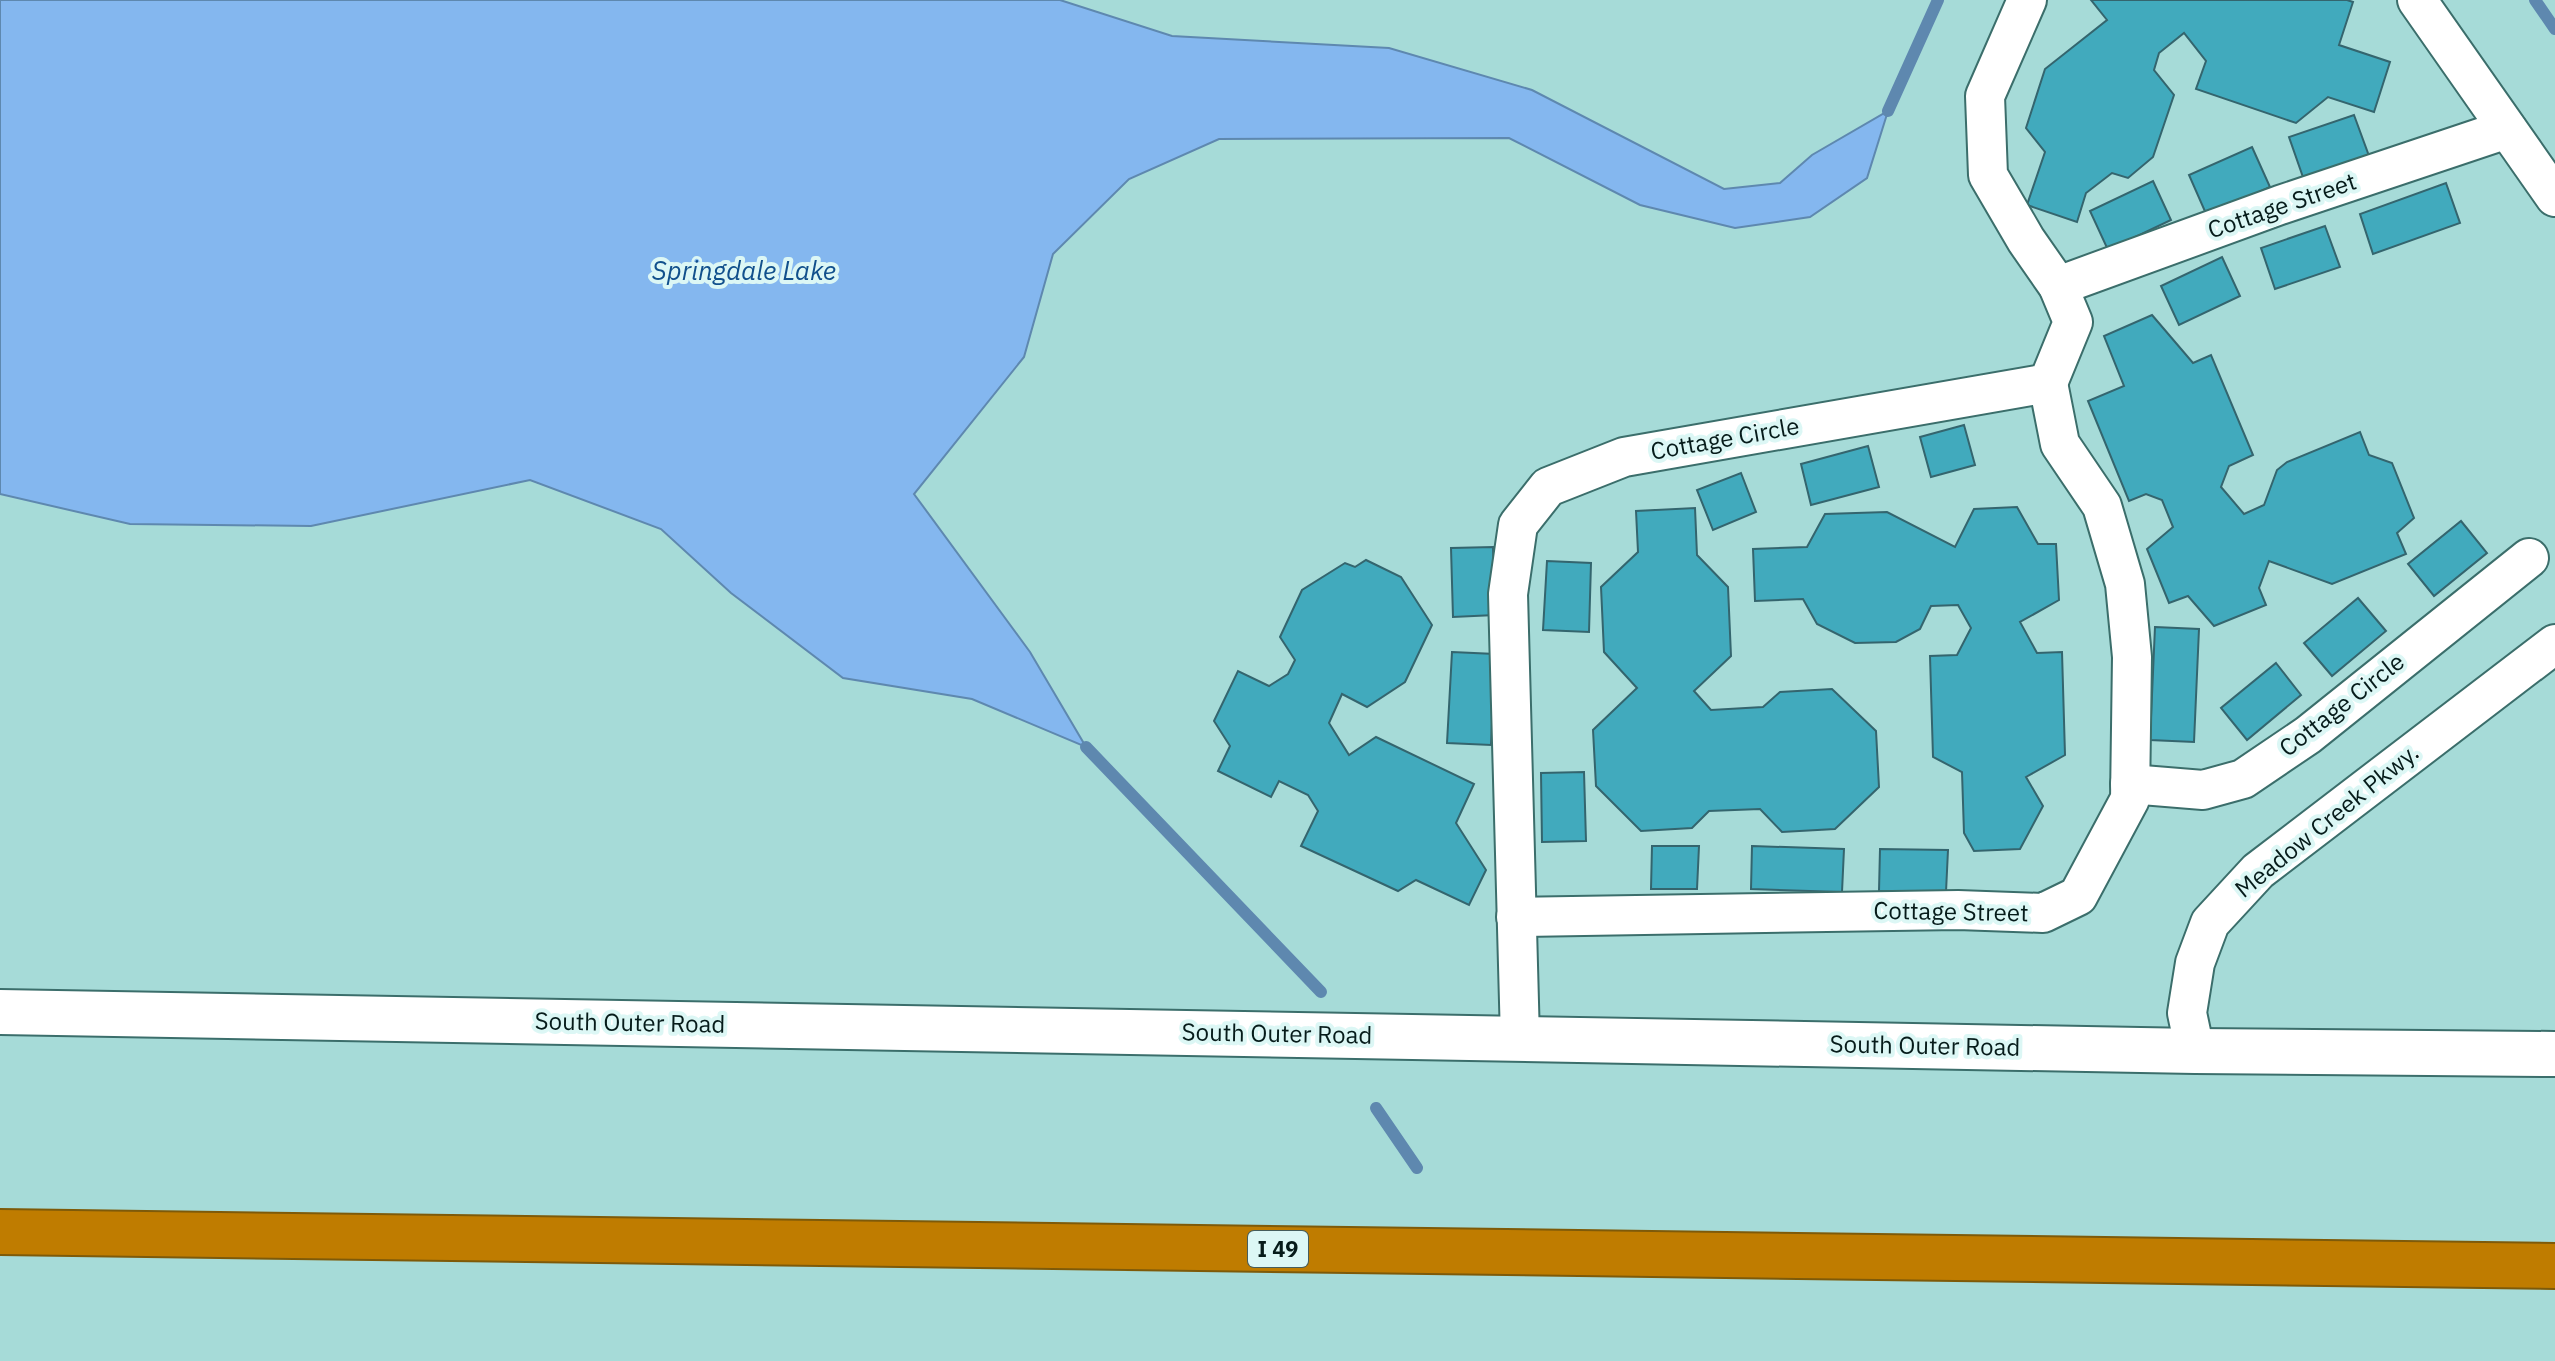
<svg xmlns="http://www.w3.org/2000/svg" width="2555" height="1361" viewBox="0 0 2555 1361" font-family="'IBM Plex Sans',sans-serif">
<rect width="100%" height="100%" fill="#a6dbd8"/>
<polygon fill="#84b7ef" stroke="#5e88af" stroke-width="2" points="0,0 1060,0 1172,36 1389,48 1532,90 1724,189 1780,183 1812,155 1888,111 1867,178 1810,217 1735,228 1640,205 1509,138 1219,139 1129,179 1053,254 1024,357 914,494 1030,652 1086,747 972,699 843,678 731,593 661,529 530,480 311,526 130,524 0,494"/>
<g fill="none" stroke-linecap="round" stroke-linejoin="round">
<g stroke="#5e88af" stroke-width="12">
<polyline points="2535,0 2555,29"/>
<polyline points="1888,111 1938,0"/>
<polyline points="1086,747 1321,992"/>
<polyline points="1376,1108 1417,1168"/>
</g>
</g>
<g fill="#41aabd" stroke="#34656e" stroke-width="2">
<polygon points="2091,0 2347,0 2353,2 2339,45 2390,62 2374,112 2328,97 2296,123 2196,89 2206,61 2184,33 2159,53 2154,70 2174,95 2153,157 2128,178 2112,173 2086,193 2077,222 2027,205 2045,152 2026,128 2045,69 2107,20"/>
<polygon points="2354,115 2369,156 2304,180 2289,137"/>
<polygon points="2252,147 2270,187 2207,216 2189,175"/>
<polygon points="2153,181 2171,220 2108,250 2090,211"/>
<polygon points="2446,183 2460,223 2373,254 2360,214"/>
<polygon points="2325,226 2340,267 2275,289 2261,248"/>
<polygon points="2222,257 2240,296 2179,325 2161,286"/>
<polygon points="2152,315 2193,363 2211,355 2253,455 2229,466 2221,487 2244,514 2264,505 2277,470 2287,462 2360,432 2369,455 2392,463 2414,518 2397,533 2406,554 2332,584 2269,561 2259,588 2266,605 2214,626 2188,596 2169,603 2147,549 2173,527 2162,500 2146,494 2129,501 2088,401 2124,386 2104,336"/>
<polygon points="1964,425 1975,465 1931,477 1920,437"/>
<polygon points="1868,446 1879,487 1811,505 1801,464"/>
<polygon points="1741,473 1756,512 1713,530 1697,490"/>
<polygon points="2017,507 2038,544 2056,544 2059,600 2020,622 2037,653 2062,652 2065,755 2026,777 2043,806 2020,849 1974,851 1964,833 1962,772 1933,757 1930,656 1957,655 1971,628 1958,605 1931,606 1920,629 1896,642 1855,643 1817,624 1803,599 1755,601 1753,549 1807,547 1825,514 1887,512 1955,547 1974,509"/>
<polygon points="1695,508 1697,555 1728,587 1731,656 1694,691 1711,710 1763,707 1780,692 1832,689 1876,731 1879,787 1835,829 1782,832 1760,809 1709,811 1692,828 1641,831 1596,786 1593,730 1637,688 1604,652 1601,587 1638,552 1636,511"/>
<polygon points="2461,521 2487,553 2434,596 2408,564"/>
<polygon points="1493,547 1495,615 1453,617 1451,548"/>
<polygon points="1366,560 1401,577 1432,625 1405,682 1367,707 1342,694 1329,723 1349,755 1376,737 1474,784 1456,823 1486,870 1469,905 1416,880 1398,891 1301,846 1318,811 1308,795 1279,781 1271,797 1218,771 1230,746 1214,721 1238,671 1269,686 1288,674 1295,660 1280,637 1302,590 1345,563 1355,567"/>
<polygon points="1547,561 1591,563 1589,632 1543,630"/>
<polygon points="2358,598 2386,631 2332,676 2304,643"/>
<polygon points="2155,627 2199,629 2194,742 2150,740"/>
<polygon points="1452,652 1495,654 1491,745 1447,743"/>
<polygon points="2276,663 2301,695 2247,740 2221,708"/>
<polygon points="1584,772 1586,841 1542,842 1541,773"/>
<polygon points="1652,846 1699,846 1697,889 1651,889"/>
<polygon points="1752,846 1844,849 1842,892 1751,889"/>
<polygon points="1880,849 1948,850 1946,892 1879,891"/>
</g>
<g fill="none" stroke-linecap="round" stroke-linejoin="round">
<defs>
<g id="minor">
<polyline points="2417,0 2555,197"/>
<polyline points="2058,286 2280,205 2507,129"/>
<polyline points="2130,784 2203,790 2243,779 2308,735 2529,558"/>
<polyline points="1516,917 1958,910 2043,913 2078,896 2130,799 2132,657 2125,584 2102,506 2060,444 2048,383"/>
<polyline points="1520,1039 1508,594 1518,525 1548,487 1624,457 2048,383 2073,322 2058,286 2026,240 1988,175 1985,96 2027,0"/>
<polyline points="2195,1051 2187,1013 2195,963 2210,923 2258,871 2555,644"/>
</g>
<polyline id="tertiary" points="0,1012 2195,1051 2555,1054"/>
<polyline id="motorway" points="0,1232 2555,1266"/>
</defs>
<use href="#minor" stroke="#3b6e6b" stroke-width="42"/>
<use href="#tertiary" stroke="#3b6e6b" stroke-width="48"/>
<use href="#motorway" stroke="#7e5a09" stroke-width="48"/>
<use href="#minor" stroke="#fff" stroke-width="38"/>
<use href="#tertiary" stroke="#fff" stroke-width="44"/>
<use href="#motorway" stroke="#bf7c00" stroke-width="44"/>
</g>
<g text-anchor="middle" stroke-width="8" stroke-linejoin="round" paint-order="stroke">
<rect fill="#dcf7f5" stroke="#465d5c" stroke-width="2" x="1248" y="1231" width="60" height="36" rx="6"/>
<g font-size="22" font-weight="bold" fill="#061b1a">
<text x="1278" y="1257">I 49</text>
</g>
<g font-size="24" fill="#061b1a" stroke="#dcf7f5">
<text transform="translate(2282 206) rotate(-19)" y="8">Cottage Street</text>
<text transform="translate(1725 439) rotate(-10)" y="8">Cottage Circle</text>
<text transform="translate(2342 705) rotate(-38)" y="8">Cottage Circle</text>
<text transform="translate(2327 821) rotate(-39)" y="8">Meadow Creek Pkwy.</text>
<text transform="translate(1951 912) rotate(1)" y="8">Cottage Street</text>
<text transform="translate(630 1023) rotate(1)" y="8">South Outer Road</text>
<text transform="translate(1277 1034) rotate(1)" y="8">South Outer Road</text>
<text transform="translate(1925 1046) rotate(1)" y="8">South Outer Road</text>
</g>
<g font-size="26" font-style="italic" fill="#11508c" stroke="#dcf7f5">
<text x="744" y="280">Springdale Lake</text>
</g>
</g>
</svg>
